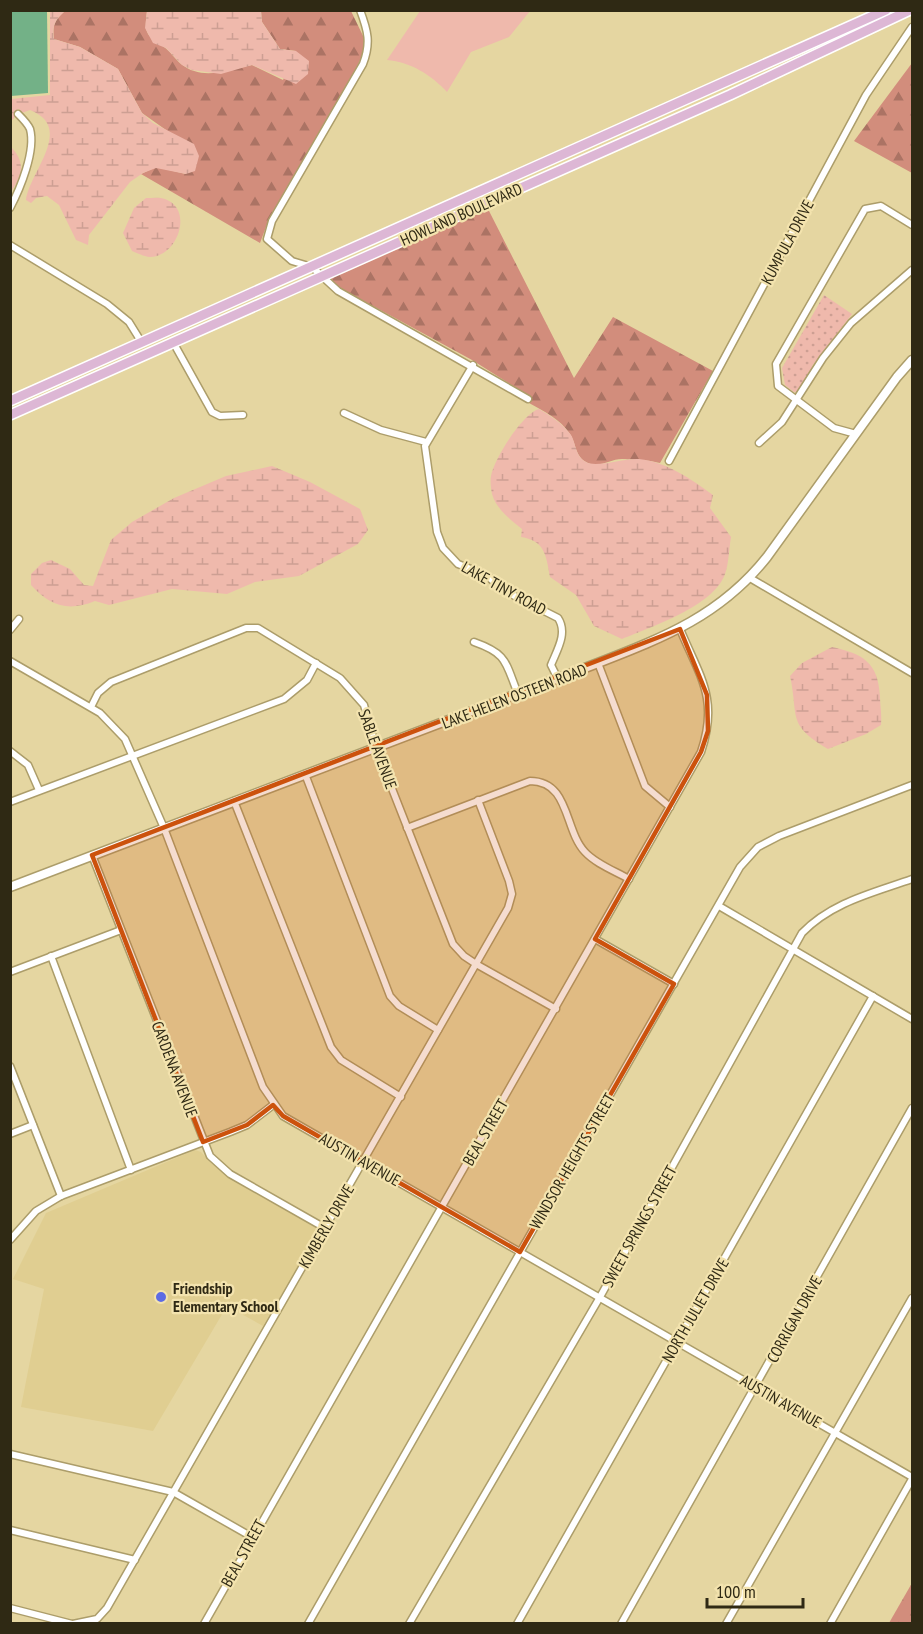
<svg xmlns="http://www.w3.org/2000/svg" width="923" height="1634" viewBox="0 0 923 1634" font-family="'PT Sans Narrow',sans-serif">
<defs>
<pattern id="forest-firs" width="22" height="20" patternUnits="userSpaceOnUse" patternTransform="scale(1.5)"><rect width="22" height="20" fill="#d28d7c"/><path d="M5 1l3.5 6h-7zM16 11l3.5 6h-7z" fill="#ab7364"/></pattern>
<pattern id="wetland-marsh" width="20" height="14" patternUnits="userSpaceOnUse" patternTransform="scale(1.5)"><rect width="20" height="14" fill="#efb9ac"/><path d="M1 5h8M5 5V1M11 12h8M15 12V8" fill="none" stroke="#cd9f93"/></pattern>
<pattern id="park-dots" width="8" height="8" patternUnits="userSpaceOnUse" patternTransform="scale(1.5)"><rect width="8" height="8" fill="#efb9ac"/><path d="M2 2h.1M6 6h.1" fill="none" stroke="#cd9f93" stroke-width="1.8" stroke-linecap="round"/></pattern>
</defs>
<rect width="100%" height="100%" fill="#e5d6a1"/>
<polygon fill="#e0ce91" points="195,1150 201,1152 212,1164 316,1228 317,1235 311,1246 263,1326 227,1306 153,1431 21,1407 44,1289 13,1279 46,1213"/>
<path fill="#efb9ac" d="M420 11V10L530 11 509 37 471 52 447 92C431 75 411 62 387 60Z"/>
<g fill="url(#forest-firs)">
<path d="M65 11H147C144 34 146 35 164 47 170 51 175 59 181 64 202 81 228 70 252 65L283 80 296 51 280 49 262 22 261 11H351L365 40 366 48 348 85 269 219 260 243 141 174 156 167 186 174 166 130 142 113 118 69 80 47 54 39C52 25 55 20 65 11Z"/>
<polygon points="912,63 912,173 854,141"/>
<path d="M487 207 574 378 613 317 713 371 660 463C647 460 635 459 622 459 610 459 599 469 586 462 575 456 576 443 570 434 560 419 545 412 529 403L532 398 472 360 340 288 328 277Z"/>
<polygon points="912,1583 912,1623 889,1623"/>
</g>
<g fill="url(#wetland-marsh)">
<path d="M50 11H65C55 20 52 25 54 39L80 47 118 69 142 113 153 123 194 144 199 156 195 171 186 174 156 168 143 173 130 182 89 235 88 245 76 240 59 205 47 196 36 198 31 203 26 200C30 171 75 128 30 110L22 113 19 109 14 112 16 116 11 121V99L50 95Z"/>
<polygon points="147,11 261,11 262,22 280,49 296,51 309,61 308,74 296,84 252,65 221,74 192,70 182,65 166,48 153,43 145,28"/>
<path d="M11 147C25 161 23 175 12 190Z"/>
<path d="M146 198C152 198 160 197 165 199 194 209 178 257 150 257 145 257 137 253 132 251L123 233 134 208Z"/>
<path d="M539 409C551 416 562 423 571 435 576 443 575 456 586 462 596 468 624 458 639 459 667 462 691 479 713 495L710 508 731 537C729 548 729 563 725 574 714 606 651 627 622 639L594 626 576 595 550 577C546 555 545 541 521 537L522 529C511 520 496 509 492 494 491 489 490 481 491 476 494 459 523 413 539 409Z"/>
<path d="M272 466 310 482 360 509 368 530 358 544 299 576 255 582 227 594 172 589 109 605 95 601C68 612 50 606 31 585V574L42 563 51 560 70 569 84 585 93 586 111 540 132 522 174 498 226 476Z"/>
<path d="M832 647C863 654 878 662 880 696 880 706 882 714 881 725L866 734 828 749C786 724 799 717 790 676L802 663Z"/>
</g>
<polygon fill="url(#park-dots)" points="824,295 852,314 812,366 814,372 800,391 794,392 785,385 782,368"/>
<polygon fill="#73b187" points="11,10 47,11 48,93 11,96"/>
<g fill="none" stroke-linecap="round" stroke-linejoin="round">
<defs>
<g id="street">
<path d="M360 10C368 31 371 43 363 64L272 221 267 239 292 261 312 267 338 291 528 399"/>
<path d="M10 208C20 189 36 151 30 129 28 124 22 118 18 114"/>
<polyline points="10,245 107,304 129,322 142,343"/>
<polyline points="173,342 212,412 220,416 243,415"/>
<path d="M473 365 425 446 437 532 443 548 458 564 486 575 505 591 558 618C568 633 557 650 551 665L558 679"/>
<polyline points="344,413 381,430 426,442"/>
<polyline points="856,434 834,428 778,386 776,364 865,209 881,206 912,225"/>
<polyline points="759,443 782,422 823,358 851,323 912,270"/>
<polyline points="669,461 866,95 912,27"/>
<polyline points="750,578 912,673"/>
<polyline points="10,630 19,619"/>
<path d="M474 642C508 654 505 662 518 694"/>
<polyline points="10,661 100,713 125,739 164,828 263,1087 283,1116 912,1477"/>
<polyline points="598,663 645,786 670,807"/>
<polyline points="91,707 98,693 111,682 246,628 258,628 340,678 364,705 376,748 453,944 464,956 476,964 556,1009"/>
<polyline points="10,751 28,765 39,790"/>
<polyline points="305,774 390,996 399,1006 438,1030"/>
<polyline points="234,801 331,1047 341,1060 401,1097"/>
<polyline points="10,802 284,699 307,680 316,663"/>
<path d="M407 828 530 781C570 781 564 830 585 852 596 864 615 871 629 879"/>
<polyline points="92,855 210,1156 230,1174 325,1228"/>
<polyline points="719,906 912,1019"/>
<polyline points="595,939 674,984"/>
<polyline points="51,956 131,1170"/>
<polyline points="10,972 121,930"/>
<polyline points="10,1066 61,1196"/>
<polyline points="10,1134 33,1125"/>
<polyline points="10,1240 36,1211 61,1196 230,1132 247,1125 273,1105"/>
<polyline points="10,1454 173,1492 252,1537"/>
<polyline points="10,1530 135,1560"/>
<polyline points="10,1608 72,1624"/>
<polyline points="73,1624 97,1619 107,1608 508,908 512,894 509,881 478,800"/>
<path d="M204 1624 701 752C719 699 700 677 680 629"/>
<polyline points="308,1624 740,867 758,847 779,836 912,785"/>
<path d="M409 1624 600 1297 802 933C832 902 873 893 912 879"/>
<polyline points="517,1624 873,996"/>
<polyline points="621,1624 912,1108"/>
<polyline points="726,1624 912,1298"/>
<polyline points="830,1624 912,1479"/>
</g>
<path id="secondary" d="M10 887 598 663C665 637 721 615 767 557L897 377 912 360"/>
<g id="primary">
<polyline points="10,401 886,10"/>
<polyline points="10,415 730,95 910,10"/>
</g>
</defs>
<use href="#street" stroke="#ac9d6a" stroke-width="9"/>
<use href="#secondary" stroke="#ac9d6a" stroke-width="11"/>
<use href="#primary" stroke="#fff" stroke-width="12"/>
<use href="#street" stroke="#fff" stroke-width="6"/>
<use href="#secondary" stroke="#fff" stroke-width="8"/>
<use href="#primary" stroke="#ddb7d5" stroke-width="9"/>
</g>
<path fill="#cc520d" fill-opacity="0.2" stroke="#cc520d" stroke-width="4.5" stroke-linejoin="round" d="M680 629 707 695 708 731 701 752 595 939 674 984 520 1252 283 1116 273 1105 247 1125 203 1142 92 855Z"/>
<circle fill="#5d6be3" stroke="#f3e3ae" stroke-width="2" cx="161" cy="1297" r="6"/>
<g text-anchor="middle" stroke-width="4.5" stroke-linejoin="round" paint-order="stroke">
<g font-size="16" fill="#2f2914" stroke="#f3e3ae">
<text transform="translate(461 214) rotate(-24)" y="6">HOWLAND BOULEVARD</text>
<text transform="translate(787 242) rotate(-62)" y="6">KUMPULA DRIVE</text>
<text transform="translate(504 588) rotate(29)" y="6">LAKE TINY ROAD</text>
<text transform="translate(514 696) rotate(-21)" y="6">LAKE HELEN OSTEEN ROAD</text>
<text transform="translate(378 749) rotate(70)" y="6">SABLE AVENUE</text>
<text transform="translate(175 1069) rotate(69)" y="6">CARDENA AVENUE</text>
<text transform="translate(485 1132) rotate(-60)" y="6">BEAL STREET</text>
<text transform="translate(360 1159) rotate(30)" y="6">AUSTIN AVENUE</text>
<text transform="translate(572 1161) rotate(-60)" y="6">WINDSOR HEIGHTS STREET</text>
<text transform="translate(326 1226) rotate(-60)" y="6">KIMBERLY DRIVE</text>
<text transform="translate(639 1226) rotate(-61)" y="6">SWEET SPRINGS STREET</text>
<text transform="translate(695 1310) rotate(-60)" y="6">NORTH JULIET DRIVE</text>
<text transform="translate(794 1319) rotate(-61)" y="6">CORRIGAN DRIVE</text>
<text transform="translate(781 1401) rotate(30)" y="6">AUSTIN AVENUE</text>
<text transform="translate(243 1553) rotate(-61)" y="6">BEAL STREET</text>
</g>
<g font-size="16" font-weight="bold" fill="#2f2914" stroke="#f3e3ae" text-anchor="start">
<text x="173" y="1294">Friendship<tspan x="173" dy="18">Elementary School</tspan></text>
</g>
</g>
<rect width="923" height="1634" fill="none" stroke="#2f2914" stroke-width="24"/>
<path d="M707 1598v9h96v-9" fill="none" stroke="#2f2914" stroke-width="3"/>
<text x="716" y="1598" font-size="18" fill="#2f2914" stroke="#f3e3ae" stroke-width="4.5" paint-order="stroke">100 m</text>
</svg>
